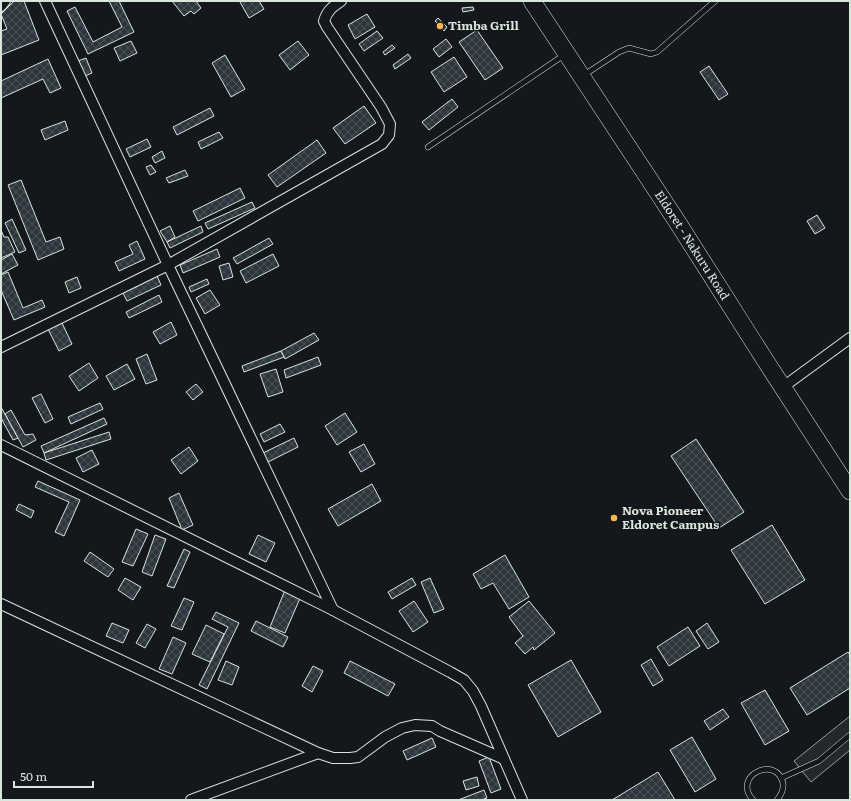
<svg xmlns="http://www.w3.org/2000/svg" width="851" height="801" viewBox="0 0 851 801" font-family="Literata,serif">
<defs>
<pattern id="building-cross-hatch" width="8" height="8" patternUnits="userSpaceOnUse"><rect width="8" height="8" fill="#2c363c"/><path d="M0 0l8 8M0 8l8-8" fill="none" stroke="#4a5358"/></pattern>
</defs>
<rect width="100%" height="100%" fill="#14181c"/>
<polygon fill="#24282b" stroke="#939e99" points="850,716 850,750 811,782 794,761"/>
<g fill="url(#building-cross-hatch)" stroke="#d8e6dc">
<polygon points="14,1 24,1 39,40 1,55 1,31 7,29 1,14"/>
<polygon points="109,1 119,1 134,32 88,54 67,11 75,7 93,42 122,27"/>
<polygon points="172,1 196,1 201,8 194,14 191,11 184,16"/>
<polygon points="242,1 259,1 264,9 249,18 240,2"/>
<polygon points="473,7 474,10 463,12 462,8"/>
<polygon points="367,14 375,27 355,39 348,25"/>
<polygon points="438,18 447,27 444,31 435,21"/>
<polygon points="477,30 503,68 485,80 459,42"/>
<polygon points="377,31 383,38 364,51 359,44"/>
<polygon points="446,39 452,47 439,57 433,49"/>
<polygon points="131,41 137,53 120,61 114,48"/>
<polygon points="298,41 309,55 290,70 279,55"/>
<polygon points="392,45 395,48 385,55 383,52"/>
<polygon points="408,54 411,58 395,69 393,65"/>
<polygon points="225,55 245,89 231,97 212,63"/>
<polygon points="454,57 467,77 444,92 431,72"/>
<polygon points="86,58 92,73 85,76 78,61"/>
<polygon points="48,59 61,88 50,93 43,79 1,98 1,81"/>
<polygon points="709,66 728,94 719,100 700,72"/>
<polygon points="452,99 458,107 429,130 422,122"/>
<polygon points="364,106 376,123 345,144 333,128"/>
<polygon points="210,108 214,116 177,135 173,127"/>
<polygon points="65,121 68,130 45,140 41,130"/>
<polygon points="219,132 223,138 201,149 198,142"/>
<polygon points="147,139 151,147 130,157 126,149"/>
<polygon points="317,140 326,153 277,187 268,175"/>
<polygon points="162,151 165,158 155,163 152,157"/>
<polygon points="151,165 156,172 150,175 146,167"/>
<polygon points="185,170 188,176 169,183 166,178"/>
<polygon points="21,180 46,242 60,237 64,249 38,260 8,185"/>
<polygon points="240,188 245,198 198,221 193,211"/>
<polygon points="252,202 255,208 208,229 205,223"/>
<polygon points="817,215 825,228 815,234 807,221"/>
<polygon points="12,219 26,250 19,253 5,223"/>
<polygon points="170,226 175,237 167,242 160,231"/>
<polygon points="201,226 203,232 170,248 167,242"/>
<polygon points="1,230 4,237 8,237 15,252 1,258"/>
<polygon points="269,238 273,244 237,264 233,258"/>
<polygon points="137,241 145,259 119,271 115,262 133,254 129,245"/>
<polygon points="217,249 220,257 183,273 180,265"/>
<polygon points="12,254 18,265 1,274 1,260"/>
<polygon points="273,254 279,266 246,283 240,271"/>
<polygon points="229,263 233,277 223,280 219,266"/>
<polygon points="8,272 23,308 42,300 45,307 14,320 1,290 1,275"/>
<polygon points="157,276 161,285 127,301 123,293"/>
<polygon points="77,277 81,288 69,293 65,282"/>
<polygon points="207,279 209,284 191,292 189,287"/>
<polygon points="210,290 220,305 205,314 196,298"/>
<polygon points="159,295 162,302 129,318 126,312"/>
<polygon points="171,322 177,335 160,344 153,332"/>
<polygon points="62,323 72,344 59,351 48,329"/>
<polygon points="314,333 319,340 285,359 281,351"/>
<polygon points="281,351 284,357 244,372 242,366"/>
<polygon points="147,354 157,380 146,384 136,359"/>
<polygon points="318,357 321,365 286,378 284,370"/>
<polygon points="89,363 98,378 79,391 69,376"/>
<polygon points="127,364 135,379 114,390 106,376"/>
<polygon points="276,369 283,392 268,397 260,374"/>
<polygon points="196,384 203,392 193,400 186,392"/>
<polygon points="41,394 53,419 45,423 32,398"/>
<polygon points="100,403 103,409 71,424 68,417"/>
<polygon points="1,407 18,438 13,440 1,418"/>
<polygon points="11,410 25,435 33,434 36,440 23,447 5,414"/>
<polygon points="345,413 357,432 337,445 325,426"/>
<polygon points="104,418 107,424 44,453 41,446"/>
<polygon points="280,424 285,432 264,442 260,434"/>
<polygon points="109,432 111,439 46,460 44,453"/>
<polygon points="294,438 298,447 268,462 263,453"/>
<polygon points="696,439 744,512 719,528 671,456"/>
<polygon points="364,444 375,464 361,472 349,452"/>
<polygon points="189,447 198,461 181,474 171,460"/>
<polygon points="92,450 99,464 83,472 76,458"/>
<polygon points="38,481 80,500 64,536 55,532 69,502 35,487"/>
<polygon points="372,484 381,501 338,526 328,509"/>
<polygon points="179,493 193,525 182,530 169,498"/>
<polygon points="19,504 34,511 31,518 16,510"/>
<polygon points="772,525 805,580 765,604 731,550"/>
<polygon points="136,529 148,534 133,566 122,562"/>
<polygon points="155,535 166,539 152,576 142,572"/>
<polygon points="258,535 275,543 266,562 249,554"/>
<polygon points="184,549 190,552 174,588 167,586"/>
<polygon points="90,552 114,569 108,577 84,561"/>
<polygon points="505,555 529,597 509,609 493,583 481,589 473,574"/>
<polygon points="125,578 141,587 133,600 118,590"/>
<polygon points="412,578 416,585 392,599 388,592"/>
<polygon points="430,578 444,609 434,613 421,582"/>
<polygon points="285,590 301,596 285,633 270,627"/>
<polygon points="184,598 194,602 182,630 171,626"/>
<polygon points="414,601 428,622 413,632 399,611"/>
<polygon points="529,601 555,633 534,650 533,647 525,654 515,643 523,636 509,617"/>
<polygon points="216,612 239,623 207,689 199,685 228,627 212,619"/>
<polygon points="256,621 288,637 283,647 251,631"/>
<polygon points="112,623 129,630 123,643 106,636"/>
<polygon points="707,623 719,642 708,649 696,631"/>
<polygon points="147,624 156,629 145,648 136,643"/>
<polygon points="206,625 224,634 210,662 192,654"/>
<polygon points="688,627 700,646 669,666 657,647"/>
<polygon points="173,637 186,643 172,674 159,669"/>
<polygon points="848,652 850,655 850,688 807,715 790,688"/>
<polygon points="651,659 663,680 653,686 641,665"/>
<polygon points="571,660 601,712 558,737 528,685"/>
<polygon points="226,661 239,667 232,685 218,680"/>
<polygon points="350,661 395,684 388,696 344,673"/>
<polygon points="313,666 323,671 312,692 302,686"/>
<polygon points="765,690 789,731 765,745 741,703"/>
<polygon points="723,709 729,717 710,730 704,721"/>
<polygon points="692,737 716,779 695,792 670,750"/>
<polygon points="432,738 436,747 407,760 403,751"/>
<polygon points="489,757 501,789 491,793 479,761"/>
<polygon points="658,772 675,800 612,800"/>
<polygon points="477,777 479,786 466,790 463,781"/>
<polygon points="484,790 487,798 481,800 458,800"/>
</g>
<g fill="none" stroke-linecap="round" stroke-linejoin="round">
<defs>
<g id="lane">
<polyline points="584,75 619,52 629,48 651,54 657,52 715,1"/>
<polyline points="428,147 564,55"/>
<polyline points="781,778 819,761 850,735"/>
<path d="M753 800C731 775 777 755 783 783 784 790 781 795 777 800"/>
</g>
<g id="street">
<polyline points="45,1 168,265 333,610"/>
<polyline points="1,6 5,1"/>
<path d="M1 347 168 265 382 144 389 135 390 124 381 107 327 27 324 21C327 11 332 7 341 1"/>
<polyline points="783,387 850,338"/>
<polyline points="1,445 333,610 450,672 464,680 473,691 481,706 522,800"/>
<polyline points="1,604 318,753 333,758 350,758 358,757 385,737 402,728 415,725 432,726 440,731 504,759"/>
<polyline points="191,800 318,753"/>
</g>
<g id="highway">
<path id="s1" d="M532 1 678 223 765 360 850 491"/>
</g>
</defs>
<use href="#lane" stroke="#d8e6dc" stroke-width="6"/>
<use href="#street" stroke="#d8e6dc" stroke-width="12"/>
<use href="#highway" stroke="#d8e6dc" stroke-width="18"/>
<use href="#lane" stroke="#14181c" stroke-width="5"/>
<use href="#street" stroke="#14181c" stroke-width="10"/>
<use href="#highway" stroke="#14181c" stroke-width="17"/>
</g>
<g fill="#ffb74d" stroke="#14181c" stroke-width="1.5">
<circle cx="440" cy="26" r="4"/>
<circle cx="614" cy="518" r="4"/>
</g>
<g text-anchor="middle" stroke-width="3" stroke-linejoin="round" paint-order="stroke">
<g font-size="12" font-weight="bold" fill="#d8e6dc" stroke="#14181c" text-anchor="start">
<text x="448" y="30">Timba Grill</text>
<text x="622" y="515">Nova Pioneer<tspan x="622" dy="14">Eldoret Campus</tspan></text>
</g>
<g font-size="12" fill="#d8e6dc" stroke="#14181c">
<text dy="4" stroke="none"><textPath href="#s1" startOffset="292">Eldoret - Nakuru Road</textPath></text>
</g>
</g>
<rect width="851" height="801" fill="none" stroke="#d8e6dc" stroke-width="4"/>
<path d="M14 781v6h79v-6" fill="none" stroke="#d8e6dc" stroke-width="2"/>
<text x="20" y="781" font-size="12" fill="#d8e6dc" stroke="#14181c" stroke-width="3" paint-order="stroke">50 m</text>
</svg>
